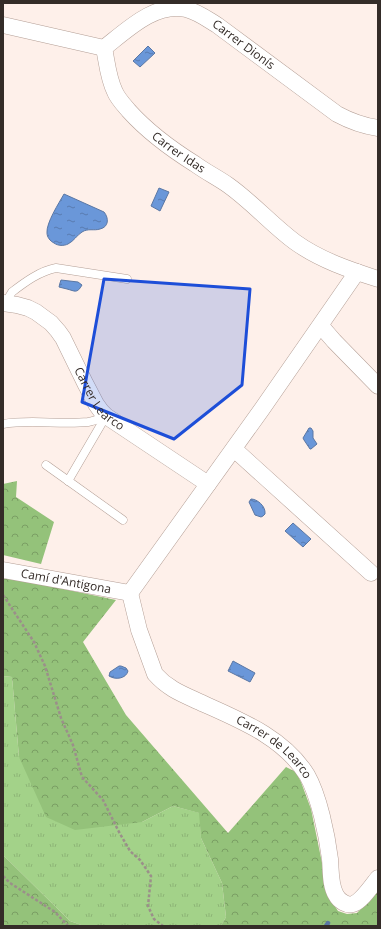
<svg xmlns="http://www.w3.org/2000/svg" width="381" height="929" viewBox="0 0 381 929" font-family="'Open Sans',sans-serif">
<defs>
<pattern id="grass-tufts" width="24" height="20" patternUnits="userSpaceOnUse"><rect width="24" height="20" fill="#a3d289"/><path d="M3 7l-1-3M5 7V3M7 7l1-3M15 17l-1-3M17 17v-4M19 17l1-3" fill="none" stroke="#8db476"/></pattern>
<pattern id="forest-crowns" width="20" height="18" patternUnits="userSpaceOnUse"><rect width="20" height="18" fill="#94c27a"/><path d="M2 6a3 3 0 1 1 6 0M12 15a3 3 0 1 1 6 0" fill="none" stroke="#7a9e64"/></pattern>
<pattern id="water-ripples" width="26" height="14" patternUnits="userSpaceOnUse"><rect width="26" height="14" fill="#6a97d9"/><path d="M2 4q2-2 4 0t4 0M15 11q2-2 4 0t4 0" fill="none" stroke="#587bb0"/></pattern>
</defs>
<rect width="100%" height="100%" fill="#fef0ea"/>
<polygon fill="url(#grass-tufts)" points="3,676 12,677 19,757 142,822 173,806 200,813 201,838 222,883 226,917 221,926 84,926 70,921 3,855"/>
<g fill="url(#forest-crowns)">
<polygon points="17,481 16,497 54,522 41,564 3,555 3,484"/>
<polygon points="3,579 16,579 116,600 83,642 126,715 228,833 286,767 296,772 301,782 311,809 329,897 338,911 347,914 357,913 378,891 378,926 221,926 226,917 222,883 201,838 199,813 173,806 142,822 75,830 46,817 19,757 12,677 3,676"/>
<polygon points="3,855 70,921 84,926 3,926"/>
</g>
<g fill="url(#water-ripples)" stroke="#5a77a4">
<polygon points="148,46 155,53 140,67 133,61"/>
<polygon points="159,188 169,192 160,211 151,206"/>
<path d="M64 194 104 212C109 218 109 227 100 229 94 231 88 228 82 232 77 235 74 241 68 244 64 246 58 246 54 243 50 241 47 237 47 233 46 223 59 203 64 194Z"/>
<path d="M61 280 78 282 82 285C77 294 75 291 67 289 64 288 62 288 59 287L60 283Z"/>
<polygon points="309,428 311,428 313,431 313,438 317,444 311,449 310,449 304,440 303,438"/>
<path d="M251 499C257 499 266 506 265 514L263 516 261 517 255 515 249 502Z"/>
<polygon points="293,523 311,539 303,547 285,531"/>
<polygon points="233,661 255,673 250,682 228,671"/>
<path d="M119 666H121L126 668 128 671C126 679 115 680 109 676L110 672Z"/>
</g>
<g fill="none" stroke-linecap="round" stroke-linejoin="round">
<polyline stroke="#5a77a4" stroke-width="4.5" points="326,926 328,923"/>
<defs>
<g id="service">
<path d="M7 303 9 297 12 292C25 282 40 271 56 268L127 279"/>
<path d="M3 424C31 419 60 425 88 422 94 421 101 418 106 416"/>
<polyline points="46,465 123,520"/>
<polyline points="68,481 106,416"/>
</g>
<g id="minor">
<polyline points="3,25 104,48"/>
<path id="s1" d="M104 48C107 62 108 78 115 92 118 99 124 105 129 111 148 132 171 149 195 164 206 172 218 178 228 185 252 202 272 225 295 242 320 260 350 270 378 279"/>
<path id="s2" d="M104 48C127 30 155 2 186 9 198 12 207 19 217 25L337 114C350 121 364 126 378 128"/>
<path id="s3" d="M3 303 17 305 28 308 36 312 51 323 58 331 63 338 85 383 96 404 101 411 106 416 208 484"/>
<polyline points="321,326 334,341 378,386"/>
<polyline points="234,449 371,573"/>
<path id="s4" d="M3 570 130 593"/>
<path id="s5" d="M130 593 139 630 155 674C169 690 185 695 204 704 242 721 284 738 307 775 319 796 327 835 330 859 331 871 330 885 336 895 339 901 347 906 353 904 362 901 372 885 378 878"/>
<polyline points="130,593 262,409 357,272"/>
</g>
</defs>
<use href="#service" stroke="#b49f96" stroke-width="9"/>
<use href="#minor" stroke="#b49f96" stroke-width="17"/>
<g stroke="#9b8f8a" stroke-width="2.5" stroke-dasharray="3 2" stroke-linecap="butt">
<polyline points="3,595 34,642 45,666 61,718 73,745 82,777 103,800 119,832 130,851 140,860 151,876 148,906 154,919 163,926"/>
<polyline points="3,876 10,883 55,912 68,926"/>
</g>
<use href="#service" stroke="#fff" stroke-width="8"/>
<use href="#minor" stroke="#fff" stroke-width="16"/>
</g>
<path fill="#1d4ed8" fill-opacity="0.2" stroke="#1d4ed8" stroke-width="3" stroke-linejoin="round" d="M104 279 250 289 242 385 174 439 82 402Z"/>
<g text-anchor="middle" stroke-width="4" stroke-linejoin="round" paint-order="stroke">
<g font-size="12" fill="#342c28" stroke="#fff">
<text dy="4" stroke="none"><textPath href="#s2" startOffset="162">Carrer Dionís</textPath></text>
<text dy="4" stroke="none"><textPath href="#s1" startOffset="134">Carrer Idas</textPath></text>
<text dy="4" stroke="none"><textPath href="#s3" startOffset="144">Carrer Learco</textPath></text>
<text dy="4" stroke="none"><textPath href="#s4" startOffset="64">Camí d'Antigona</textPath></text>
<text dy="4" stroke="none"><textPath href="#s5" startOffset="226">Carrer de Learco</textPath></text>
</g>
</g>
<rect width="381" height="929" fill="none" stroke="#342c28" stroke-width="8"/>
</svg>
